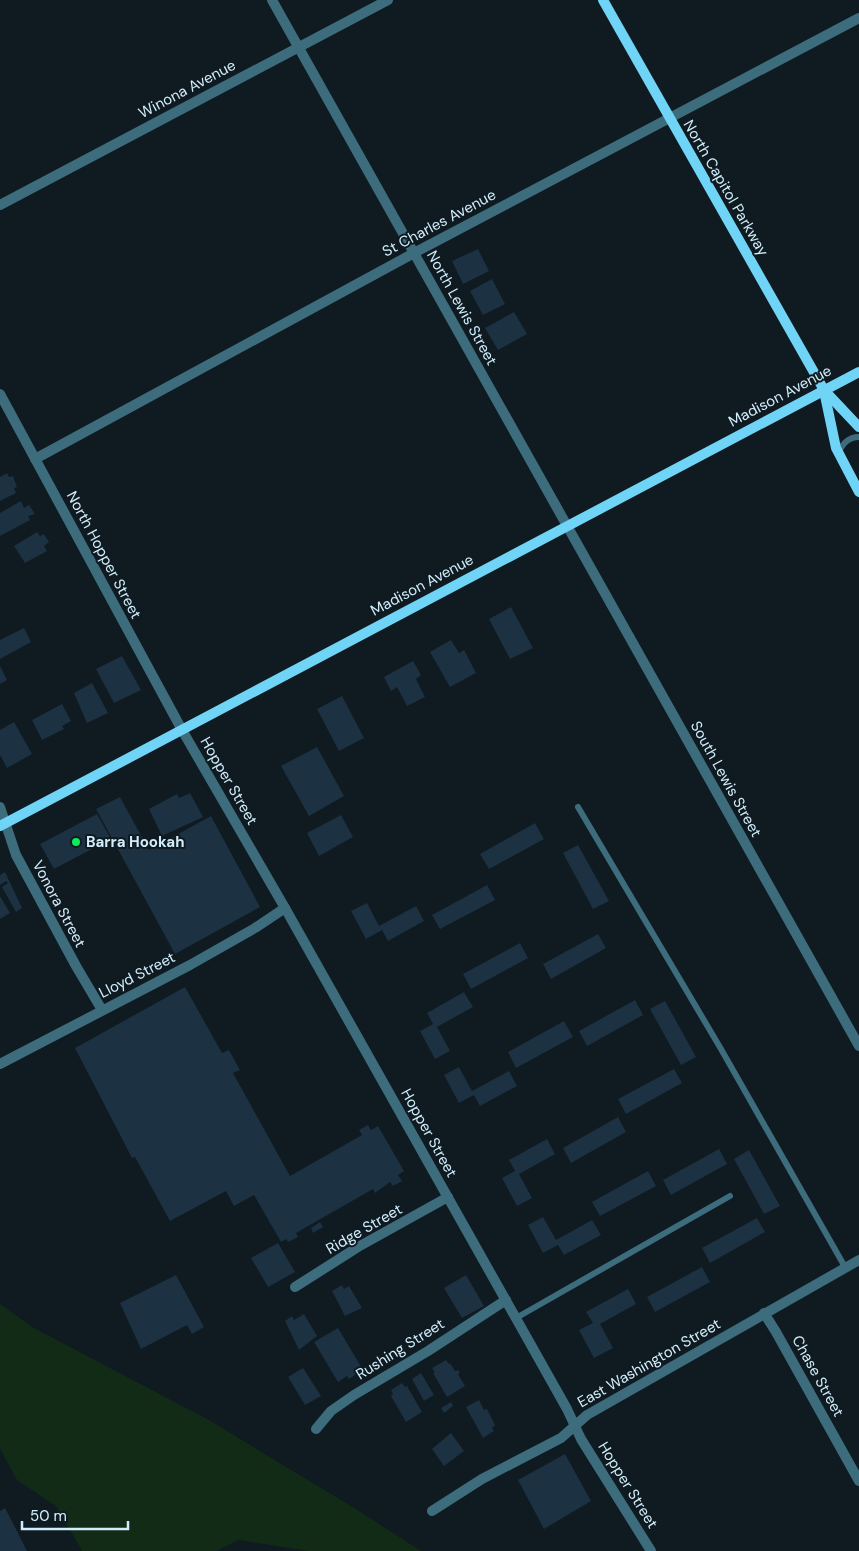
<svg xmlns="http://www.w3.org/2000/svg" width="859" height="1551" viewBox="0 0 859 1551" font-family="'DM Sans',sans-serif">
<rect width="100%" height="100%" fill="#0f1a21"/>
<polygon fill="#122b17" points="0,1304 34,1328 207,1419 356,1509 421,1551 309,1551 238,1540 217,1551 82,1551 56,1506 17,1480 0,1449"/>
<g fill="#1c3141">
<polygon points="478,249 489,271 463,284 452,261"/>
<polygon points="492,279 505,304 483,315 470,291"/>
<polygon points="514,312 527,334 498,350 485,328"/>
<polygon points="7,473 9,477 13,476 17,487 14,488 16,493 0,501 0,477"/>
<polygon points="21,501 24,508 29,505 35,514 28,516 30,520 0,536 0,513"/>
<polygon points="37,532 40,536 44,534 49,542 44,546 47,551 25,563 14,546"/>
<polygon points="511,607 533,648 510,659 489,619"/>
<polygon points="24,628 31,642 0,659 0,640"/>
<polygon points="451,640 459,653 464,650 476,673 450,687 430,652"/>
<polygon points="122,656 141,690 114,703 96,669"/>
<polygon points="413,661 421,675 416,679 425,697 407,706 397,687 391,691 384,677"/>
<polygon points="0,666 7,680 0,684"/>
<polygon points="92,683 108,713 87,723 74,693"/>
<polygon points="342,696 364,738 339,751 317,709"/>
<polygon points="62,704 71,721 62,726 64,729 42,740 32,720"/>
<polygon points="14,722 32,754 7,768 0,755 0,730"/>
<polygon points="317,747 344,796 309,816 281,766"/>
<polygon points="190,793 203,817 162,836 149,809 177,794 179,798"/>
<polygon points="120,797 149,850 211,816 260,907 175,954 96,809"/>
<polygon points="97,814 111,839 54,869 40,844"/>
<polygon points="341,815 353,837 319,856 307,833"/>
<polygon points="535,823 544,839 489,869 480,854"/>
<polygon points="578,845 609,901 593,909 563,853"/>
<polygon points="5,872 22,908 16,912 2,887 8,883 6,881 0,885 0,875"/>
<polygon points="487,885 495,900 440,929 432,915"/>
<polygon points="0,896 10,913 0,919"/>
<polygon points="367,903 379,926 416,906 424,921 388,941 382,930 366,939 351,911"/>
<polygon points="598,934 606,948 551,979 543,964"/>
<polygon points="520,943 528,958 471,989 463,974"/>
<polygon points="185,987 222,1053 229,1050 240,1070 233,1073 290,1176 362,1135 359,1130 368,1125 371,1130 378,1126 404,1171 398,1175 402,1181 393,1186 390,1182 375,1193 373,1189 296,1233 298,1237 288,1242 286,1239 281,1242 254,1195 234,1206 226,1191 170,1221 135,1157 132,1158 75,1048"/>
<polygon points="464,992 473,1007 437,1027 450,1051 435,1059 420,1031 433,1024 427,1013"/>
<polygon points="635,1000 643,1015 587,1046 579,1031"/>
<polygon points="665,1001 696,1057 681,1065 650,1009"/>
<polygon points="564,1021 573,1037 516,1068 508,1052"/>
<polygon points="459,1067 472,1091 509,1071 517,1086 480,1106 474,1095 459,1103 444,1075"/>
<polygon points="674,1069 682,1083 626,1114 618,1099"/>
<polygon points="618,1117 626,1132 571,1163 563,1148"/>
<polygon points="547,1139 555,1154 519,1174 532,1198 517,1206 502,1178 515,1171 509,1160"/>
<polygon points="719,1149 727,1164 671,1195 663,1180"/>
<polygon points="749,1150 780,1206 764,1214 734,1159"/>
<polygon points="648,1171 656,1186 600,1216 592,1202"/>
<polygon points="543,1217 556,1240 592,1220 601,1235 564,1255 558,1245 543,1253 528,1225"/>
<polygon points="757,1218 765,1232 710,1263 702,1248"/>
<polygon points="320,1222 323,1227 313,1233 311,1228"/>
<polygon points="278,1243 295,1272 268,1287 251,1258"/>
<polygon points="702,1267 710,1282 655,1312 647,1297"/>
<polygon points="176,1275 204,1327 192,1334 187,1325 141,1349 120,1303"/>
<polygon points="466,1275 484,1306 462,1318 444,1288"/>
<polygon points="342,1285 344,1289 349,1286 362,1308 345,1316 332,1291"/>
<polygon points="628,1289 636,1304 600,1324 613,1348 594,1358 579,1330 593,1323 586,1312"/>
<polygon points="304,1314 317,1336 299,1350 285,1321 292,1316 294,1320"/>
<polygon points="338,1328 363,1370 349,1379 347,1376 338,1382 314,1342"/>
<polygon points="446,1360 449,1364 450,1363 455,1371 458,1370 460,1373 458,1374 465,1386 447,1397 433,1373 435,1373 432,1368"/>
<polygon points="303,1368 321,1396 305,1405 288,1377"/>
<polygon points="421,1373 434,1395 424,1401 412,1379"/>
<polygon points="402,1383 405,1387 407,1386 422,1412 406,1422 391,1396 393,1394 391,1390"/>
<polygon points="479,1400 484,1410 487,1409 495,1425 492,1428 494,1431 483,1438 466,1407"/>
<polygon points="451,1402 453,1406 444,1413 441,1408"/>
<polygon points="451,1433 464,1451 444,1466 432,1449"/>
<polygon points="565,1454 591,1501 544,1529 518,1480"/>
<polygon points="5,1508 18,1533 27,1551 0,1551 0,1511"/>
</g>
<g fill="none" stroke-linecap="round" stroke-linejoin="round">
<g stroke="#3d6c7d" stroke-width="6">
<path d="M839 454C841 444 849 437 859 437"/>
<polyline points="578,807 721,1049 845,1267"/>
<polyline points="516,1318 730,1196"/>
</g>
<g stroke="#3d6c7d" stroke-width="10">
<polyline points="272,0 859,1046"/>
<polyline points="0,205 388,0"/>
<polyline points="0,394 182,730 285,908 567,1409 581,1439 651,1551"/>
<polyline points="35,459 414,253 859,18"/>
<polyline points="0,807 16,855 76,966 102,1010"/>
<polyline points="0,1064 190,965 255,928 285,908"/>
<polyline points="295,1287 358,1247 448,1197"/>
<polyline points="764,1313 776,1332 859,1481"/>
<polyline points="316,1429 331,1411 354,1395 428,1351 506,1300"/>
<polyline points="432,1511 482,1479 561,1438 587,1415 859,1260"/>
</g>
<g stroke="#6fd4f6" stroke-width="10">
<polyline points="603,0 824,390 859,427"/>
<polyline points="824,391 836,448 859,492"/>
<polyline points="0,826 859,372"/>
</g>
</g>
<circle fill="#0eec56" stroke="#0f1a21" stroke-width="2" cx="76" cy="842" r="5"/>
<g text-anchor="middle" stroke-width="4" stroke-linejoin="round" paint-order="stroke">
<g font-size="15" fill="#d2eefc" stroke="#0f1a21">
<text transform="translate(187 89) rotate(-28)" y="5">Winona Avenue</text>
<text transform="translate(726 188) rotate(60)" y="5">North Capitol Parkway</text>
<text transform="translate(439 223) rotate(-28)" y="5">St Charles Avenue</text>
<text transform="translate(462 308) rotate(61)" y="5">North Lewis Street</text>
<text transform="translate(780 396) rotate(-28)" y="5">Madison Avenue</text>
<text transform="translate(104 555) rotate(62)" y="5">North Hopper Street</text>
<text transform="translate(422 585) rotate(-28)" y="5">Madison Avenue</text>
<text transform="translate(726 779) rotate(61)" y="5">South Lewis Street</text>
<text transform="translate(229 781) rotate(60)" y="5">Hopper Street</text>
<text transform="translate(59 904) rotate(62)" y="5">Vonora Street</text>
<text transform="translate(137 975) rotate(-27)" y="5">Lloyd Street</text>
<text transform="translate(429 1133) rotate(61)" y="5">Hopper Street</text>
<text transform="translate(364 1229) rotate(-30)" y="5">Ridge Street</text>
<text transform="translate(400 1349) rotate(-32)" y="5">Rushing Street</text>
<text transform="translate(649 1363) rotate(-30)" y="5">East Washington Street</text>
<text transform="translate(818 1376) rotate(61)" y="5">Chase Street</text>
<text transform="translate(628 1485) rotate(58)" y="5">Hopper Street</text>
</g>
<g font-size="15" font-weight="bold" fill="#d2eefc" stroke="#0f1a21" text-anchor="start">
<text x="86" y="847">Barra Hookah</text>
</g>
</g>
<path d="M22 1521v8h106v-8" fill="none" stroke="#d2eefc" stroke-width="2.5"/>
<text x="30" y="1521" font-size="15" fill="#d2eefc" stroke="#0f1a21" stroke-width="4" paint-order="stroke">50 m</text>
</svg>
